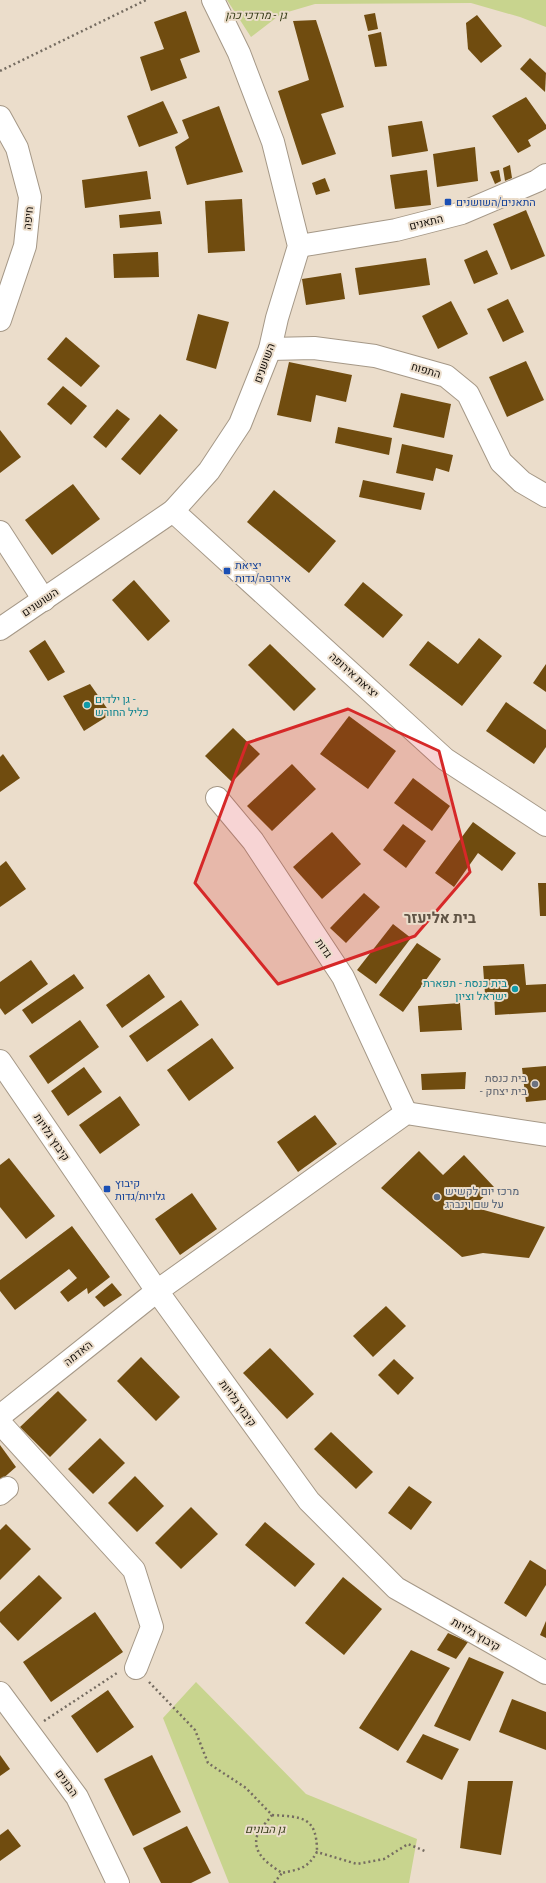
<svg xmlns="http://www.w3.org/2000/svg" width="546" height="1883" viewBox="0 0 546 1883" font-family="'Source Serif 4',Heebo,serif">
<rect width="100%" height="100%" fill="#ebddcb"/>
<g fill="#c8d48e">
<polygon points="227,0 546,0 546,27 520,17 471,3 315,4 281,14 251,37"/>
<polygon points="196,1682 306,1794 417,1839 409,1883 229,1883 163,1718"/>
</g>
<g fill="#704c0f">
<polygon points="186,11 200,52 180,59 187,78 151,91 140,57 164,49 154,22"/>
<polygon points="375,13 378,29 368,31 364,15"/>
<polygon points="477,15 502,46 481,63 468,49 466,23"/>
<polygon points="316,20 344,107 321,114 336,154 302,165 278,91 309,80 293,21"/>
<polygon points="381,32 387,66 375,67 368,35"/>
<polygon points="530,58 546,73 545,92 520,69"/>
<polygon points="526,97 546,125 546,129 528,140 531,146 518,153 492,116"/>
<polygon points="163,101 178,133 139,147 127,116"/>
<polygon points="219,106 243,172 187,185 175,147 189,138 182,120"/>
<polygon points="422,121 428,151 392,157 388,126"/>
<polygon points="475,147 478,181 437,187 433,154"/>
<polygon points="510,165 512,178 505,181 503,168"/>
<polygon points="427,170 431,205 395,209 390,175"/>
<polygon points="499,170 501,181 495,184 490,172"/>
<polygon points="147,171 151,199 85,208 82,180"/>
<polygon points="325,178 330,191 316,195 312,183"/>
<polygon points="242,199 245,251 208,253 205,201"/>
<polygon points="526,210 545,256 511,270 493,224"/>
<polygon points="160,211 162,224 120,228 119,215"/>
<polygon points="487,250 498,274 474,284 464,260"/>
<polygon points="158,252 159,277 114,278 113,254"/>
<polygon points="426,258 430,285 359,295 355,268"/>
<polygon points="341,273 345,299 306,305 302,279"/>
<polygon points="508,299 524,332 503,342 487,309"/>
<polygon points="451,301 468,334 438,349 422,316"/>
<polygon points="198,314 229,322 216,369 186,360"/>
<polygon points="66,337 100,366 81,387 47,359"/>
<polygon points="526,361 544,400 507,417 489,377"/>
<polygon points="289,362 352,375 346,402 316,395 311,422 277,415"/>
<polygon points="63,386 87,406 71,425 47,404"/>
<polygon points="401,393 451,404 444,438 393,427"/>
<polygon points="117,409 130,419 106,448 93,437"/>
<polygon points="160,414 178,430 140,475 121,459"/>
<polygon points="338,427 392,438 389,455 335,443"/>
<polygon points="0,430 21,457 0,473"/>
<polygon points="402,444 453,455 449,472 436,468 433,481 396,473"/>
<polygon points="363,480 425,493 421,510 359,497"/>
<polygon points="73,484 100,519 52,555 25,520"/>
<polygon points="274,490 336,541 309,573 247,522"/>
<polygon points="134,580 170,621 148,641 112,600"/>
<polygon points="363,582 403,615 383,638 344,605"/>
<polygon points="479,638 502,656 462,706 409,665 428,641 458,664"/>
<polygon points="45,640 65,672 48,681 29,651"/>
<polygon points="270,644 316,689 294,711 248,665"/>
<polygon points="546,664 546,692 533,683"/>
<polygon points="90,684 111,714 84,731 63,696"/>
<polygon points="506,702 546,730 546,747 534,764 486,731"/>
<polygon points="349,716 396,751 368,789 320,754"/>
<polygon points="233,728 260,754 232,782 205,756"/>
<polygon points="3,754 20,778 0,792 0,757"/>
<polygon points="292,764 316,789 272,831 247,806"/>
<polygon points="413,778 450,806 432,831 394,803"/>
<polygon points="473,822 516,853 502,871 478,853 454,887 435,873"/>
<polygon points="403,824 426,841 406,868 383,850"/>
<polygon points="332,832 361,864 322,899 293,867"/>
<polygon points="6,861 26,889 0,907 0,866"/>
<polygon points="538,883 546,883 546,916 540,916"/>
<polygon points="364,893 380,907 346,943 330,928"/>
<polygon points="393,924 411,938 376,984 357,970"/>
<polygon points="417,943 441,959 403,1012 379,995"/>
<polygon points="31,960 48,984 5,1015 0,1008 0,982"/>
<polygon points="524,964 526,985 546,984 546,1012 495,1015 494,993 485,994 483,966"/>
<polygon points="74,974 84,988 32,1024 22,1010"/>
<polygon points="149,974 165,997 122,1028 106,1005"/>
<polygon points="181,1000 199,1025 147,1062 129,1036"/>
<polygon points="460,1003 462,1030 420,1032 418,1006"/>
<polygon points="80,1020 99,1047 48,1084 29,1056"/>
<polygon points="212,1038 234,1068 189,1101 167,1070"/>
<polygon points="546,1066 546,1100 526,1102 522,1068"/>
<polygon points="84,1067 102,1092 68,1116 51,1091"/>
<polygon points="466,1072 465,1089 422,1090 421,1074"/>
<polygon points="120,1096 140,1125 100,1154 79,1125"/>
<polygon points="315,1115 337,1144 298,1172 277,1142"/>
<polygon points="419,1151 443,1175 464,1155 494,1187 473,1207 545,1227 529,1258 483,1253 462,1257 381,1188"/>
<polygon points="9,1158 55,1216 26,1239 0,1207 0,1165"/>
<polygon points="192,1193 217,1229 180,1255 155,1219"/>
<polygon points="72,1226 110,1277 88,1294 87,1288 68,1302 60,1292 77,1278 69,1269 15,1310 0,1291 0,1280"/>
<polygon points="112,1283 122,1295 104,1307 95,1297"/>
<polygon points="386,1306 406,1326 373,1357 353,1336"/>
<polygon points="270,1348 314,1394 287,1419 243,1373"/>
<polygon points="141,1357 180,1397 156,1421 117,1381"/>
<polygon points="394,1359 414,1378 398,1395 378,1375"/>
<polygon points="58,1391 87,1420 50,1457 20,1427"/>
<polygon points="331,1432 373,1472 356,1489 314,1449"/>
<polygon points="100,1438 125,1463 93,1494 68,1469"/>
<polygon points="0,1445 16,1467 0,1481"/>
<polygon points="135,1476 164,1506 137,1532 108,1503"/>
<polygon points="409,1486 432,1502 411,1530 388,1513"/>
<polygon points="191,1507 218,1534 181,1569 155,1543"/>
<polygon points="265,1522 315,1564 295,1587 245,1545"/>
<polygon points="6,1524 31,1549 0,1580 0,1530"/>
<polygon points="530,1560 546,1570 546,1585 526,1617 504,1603"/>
<polygon points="39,1575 62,1598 18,1641 0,1622 0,1612"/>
<polygon points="343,1577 382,1609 344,1655 305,1623"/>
<polygon points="95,1612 123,1652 51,1702 23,1662"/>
<polygon points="546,1621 546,1638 540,1635"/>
<polygon points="448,1633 468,1642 456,1659 437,1650"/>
<polygon points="411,1650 450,1668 398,1751 359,1728"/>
<polygon points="469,1657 504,1672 470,1741 434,1726"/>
<polygon points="108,1690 134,1727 97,1753 71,1716"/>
<polygon points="512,1699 546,1712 546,1750 499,1732"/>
<polygon points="423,1734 459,1749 442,1780 406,1762"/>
<polygon points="0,1755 10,1769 0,1776"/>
<polygon points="152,1755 181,1812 133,1836 104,1779"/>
<polygon points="468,1781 513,1781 501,1855 460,1848"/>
<polygon points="187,1826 211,1873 191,1883 161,1883 143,1848"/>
<polygon points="8,1829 21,1846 0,1861 0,1835"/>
</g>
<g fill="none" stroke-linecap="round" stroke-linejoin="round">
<defs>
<g id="minor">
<polyline points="0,117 17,148 30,197 25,246 0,320"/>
<polyline points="299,246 396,230 462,213 537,181 546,175"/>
<polyline points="270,349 314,348 375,356 446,376 468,394 501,462 522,482 546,496"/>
<polyline points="173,511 445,759 546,825"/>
<polyline points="0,532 44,600"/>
<polyline points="0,629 173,511 209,471 240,424 270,349 277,318 299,246 273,142 239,53 213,0"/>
<polyline points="217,798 253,841 343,977 406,1113"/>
<polyline points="0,1061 157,1291 309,1501 396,1588 546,1673"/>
<polyline points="0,1416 157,1291 406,1113 546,1135"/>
<polyline points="0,1423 134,1570 152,1627 136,1668"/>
<polyline points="0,1494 7,1488"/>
<polyline points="0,1693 77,1797 118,1883"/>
</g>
</defs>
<use href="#minor" stroke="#a59887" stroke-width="24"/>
<g stroke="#756c61" stroke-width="2.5" stroke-dasharray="2 3" stroke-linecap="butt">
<polyline points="0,71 146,0"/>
<path d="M149 1682 195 1730 208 1763 246 1788 272 1815C268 1821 259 1829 257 1836 252 1854 270 1865 282 1873 300 1869 307 1869 317 1852L357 1864 384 1859 408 1844 427 1852"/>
<polyline points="44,1721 117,1673"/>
<path d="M272 1815C302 1817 317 1816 317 1852"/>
<polyline points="274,1883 282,1873"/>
</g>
<use href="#minor" stroke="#fff" stroke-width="22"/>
</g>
<path fill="#d62828" fill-opacity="0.2" stroke="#d62828" stroke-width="3" stroke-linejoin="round" d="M348 709 439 751 470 872 415 936 278 984 195 883 247 743Z"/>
<g fill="#1a4fb4" stroke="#ebddcb" stroke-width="1.5">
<rect x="444" y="198" width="8" height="8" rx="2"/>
<rect x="223" y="567" width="8" height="8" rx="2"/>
<rect x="103" y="1185" width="8" height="8" rx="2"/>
</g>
<g fill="#0f9aa8" stroke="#ebddcb" stroke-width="1.5">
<circle cx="87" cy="705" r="4"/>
<circle cx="515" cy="989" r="4"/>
</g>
<circle fill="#6b7280" stroke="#ebddcb" stroke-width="1.5" cx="535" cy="1084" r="4"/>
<circle fill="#5c6f8a" stroke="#ebddcb" stroke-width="1.5" cx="437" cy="1197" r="4"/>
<g text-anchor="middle" stroke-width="4" stroke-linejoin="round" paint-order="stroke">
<g font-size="11" font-style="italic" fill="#363c18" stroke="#ebddcb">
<text x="256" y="19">גן - מרדכי כהן</text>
<text x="265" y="1833">גן הבונים</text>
</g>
<g font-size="11" fill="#164399" stroke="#ebddcb" text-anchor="start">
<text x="456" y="206">התאנים/השושנים</text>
<text x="235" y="569">יציאת<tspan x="235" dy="13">אירופה/גדות</tspan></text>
<text x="115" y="1187">קיבוץ<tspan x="115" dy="13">גלויות/גדות</tspan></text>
</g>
<g font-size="11" fill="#120d08" stroke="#ebddcb">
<text transform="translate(28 218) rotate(-84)" y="4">חיפה</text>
<text transform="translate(426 222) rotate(-14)" y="4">התאנים</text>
<text transform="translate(264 363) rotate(-70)" y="4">השושנים</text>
<text transform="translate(426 370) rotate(16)" y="4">התפוח</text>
<text transform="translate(40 602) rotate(-34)" y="4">השושנים</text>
<text transform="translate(354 675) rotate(42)" y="4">יציאת אירופה</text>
<text transform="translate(324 948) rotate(56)" y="4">גדות</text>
<text transform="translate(52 1137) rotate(56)" y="4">קיבוץ גלויות</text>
<text transform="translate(78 1353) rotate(-39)" y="4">האדמה</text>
<text transform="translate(238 1403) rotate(54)" y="4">קיבוץ גלויות</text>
<text transform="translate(476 1634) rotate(30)" y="4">קיבוץ גלויות</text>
<text transform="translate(67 1783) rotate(54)" y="4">הבונים</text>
</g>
<g font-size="11" fill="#0d838f" stroke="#ebddcb" text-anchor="start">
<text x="95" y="703">גן ילדים -<tspan x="95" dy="13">כליל החורש</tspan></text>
<text x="507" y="987" text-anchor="end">בית כנסת - תפארת<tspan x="507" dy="13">ישראל וציון</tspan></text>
</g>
<g font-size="11" fill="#5b616d" stroke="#ebddcb" text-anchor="end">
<text x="527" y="1082">בית כנסת<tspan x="527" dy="13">- בית יצחק</tspan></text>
</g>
<g font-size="11" fill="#4e5e75" stroke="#ebddcb" text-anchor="start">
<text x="445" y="1195">מרכז יום לקשיש<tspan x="445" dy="13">על שם וינברג</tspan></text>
</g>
<g font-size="15" font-weight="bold" fill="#605445" stroke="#ebddcb">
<text x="440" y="923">בית אליעזר</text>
</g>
</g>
</svg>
